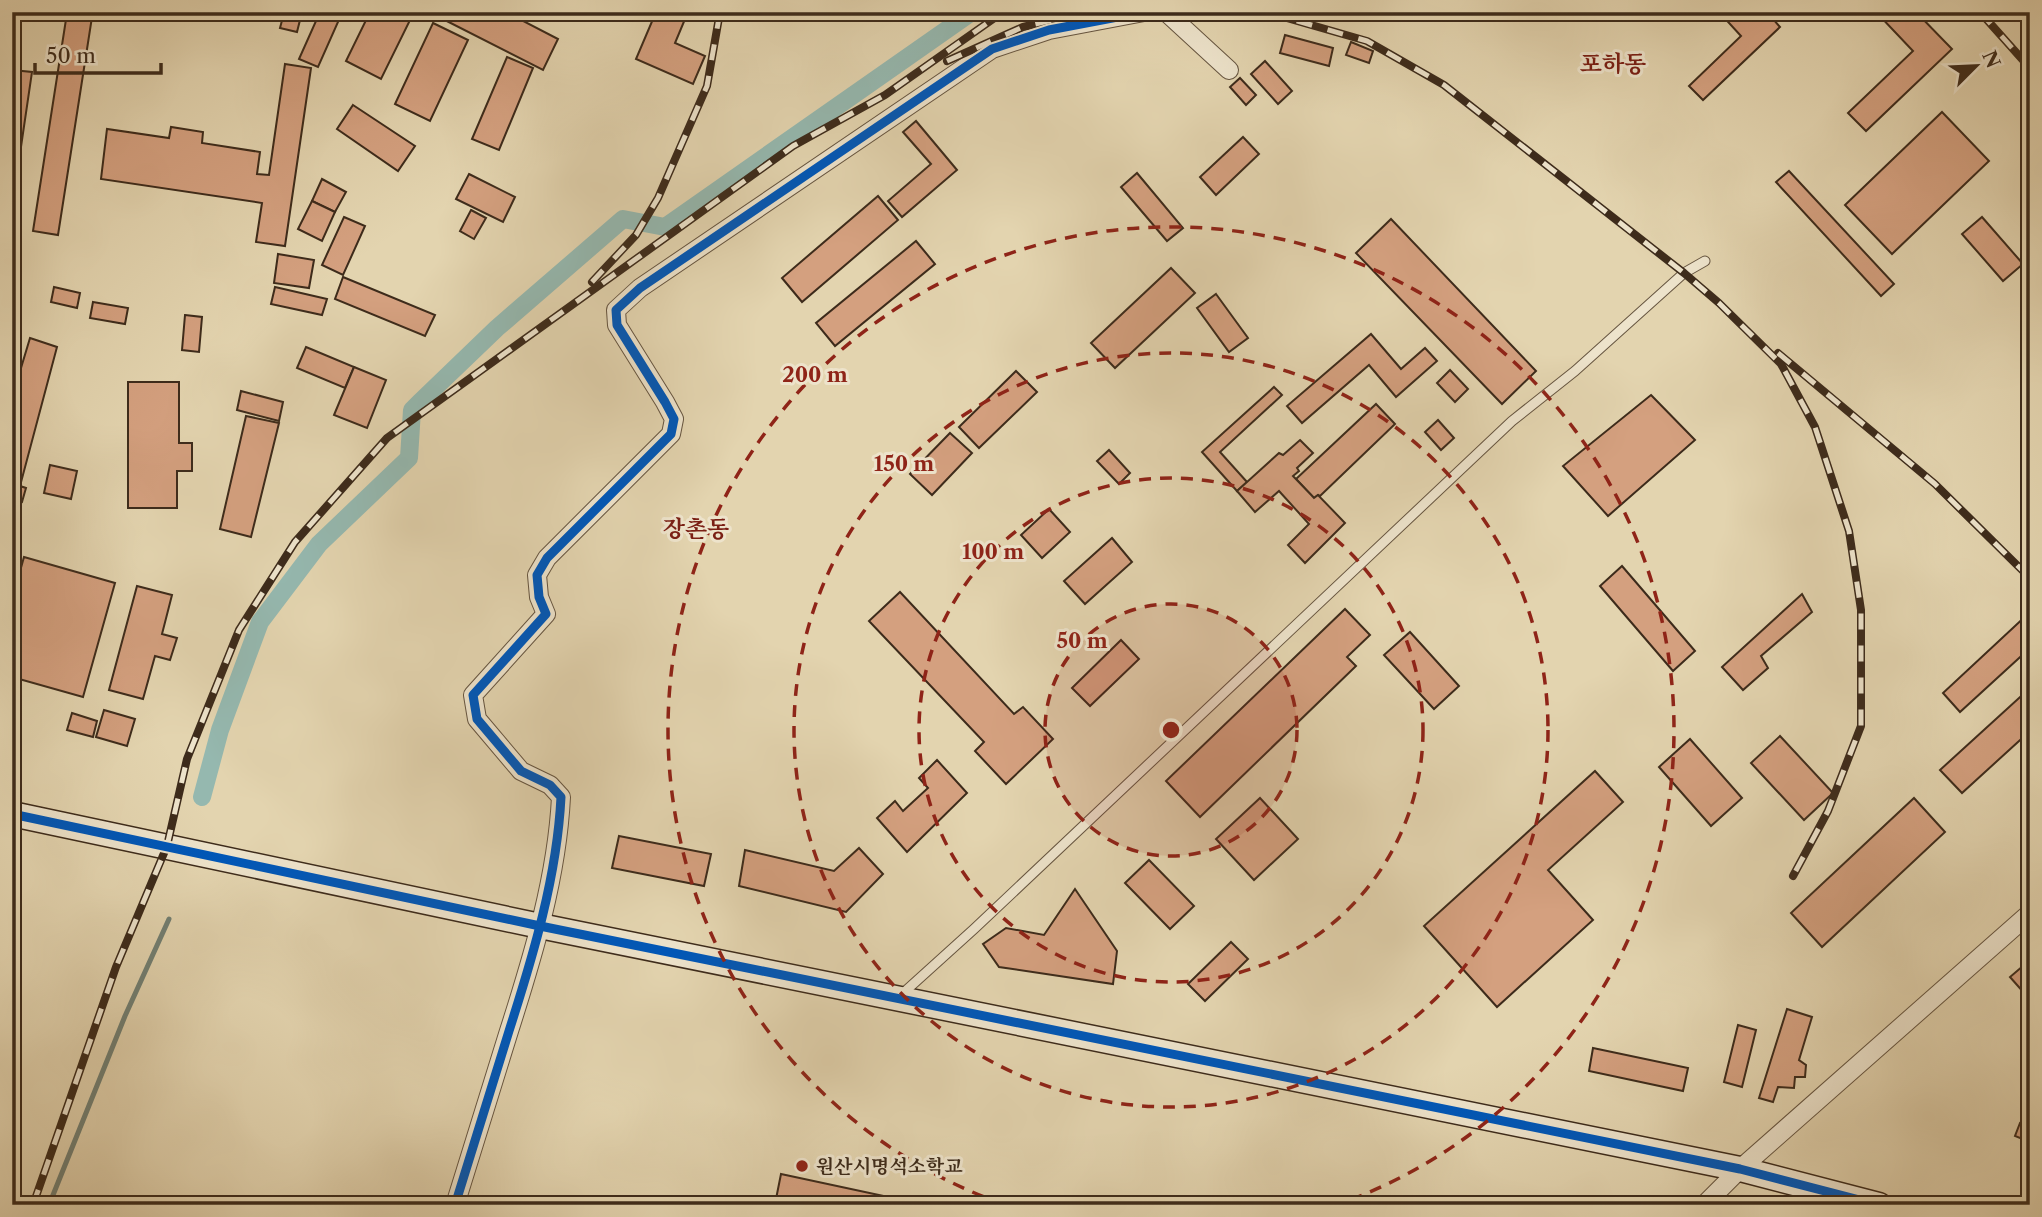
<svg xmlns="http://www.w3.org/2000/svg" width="2042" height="1217" viewBox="0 0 2042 1217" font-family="'Libre Caslon Text','Noto Serif KR',serif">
<rect width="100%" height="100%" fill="#e3d4af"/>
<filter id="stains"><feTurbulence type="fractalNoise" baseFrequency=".00286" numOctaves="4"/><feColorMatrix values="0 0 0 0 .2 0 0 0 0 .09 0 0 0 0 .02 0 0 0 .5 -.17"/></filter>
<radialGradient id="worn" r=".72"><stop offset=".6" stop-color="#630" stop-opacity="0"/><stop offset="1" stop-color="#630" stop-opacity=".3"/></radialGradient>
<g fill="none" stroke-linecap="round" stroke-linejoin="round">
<polyline stroke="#728074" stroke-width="5" points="49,1205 125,1016 169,919"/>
<polyline stroke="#95b8af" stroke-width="18" points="202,797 220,730 260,622 319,544 409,458 412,410 420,402 497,328 623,219 665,227 972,12"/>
</g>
<g fill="#d4a07f" stroke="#3d2b1b" stroke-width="2">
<polygon points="281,12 302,12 297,32 280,28 284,13"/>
<polygon points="320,12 342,13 318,67 299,59"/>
<polygon points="370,12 414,12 381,79 346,61"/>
<polygon points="429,12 506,12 558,39 543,70"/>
<polygon points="656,12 688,12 675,43 705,56 693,84 636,59"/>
<polygon points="1719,12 1767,12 1780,27 1703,100 1689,86 1741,36"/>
<polygon points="1876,12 1916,12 1952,49 1866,131 1848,113 1913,51"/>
<polygon points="67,13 92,17 58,235 33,231"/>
<polygon points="433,23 468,40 430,121 395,104"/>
<polygon points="1285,35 1333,48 1329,66 1280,53"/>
<polygon points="1351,42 1373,51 1369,63 1346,55"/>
<polygon points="507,57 533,68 499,150 472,139"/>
<polygon points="1265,61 1292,91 1278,104 1251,74"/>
<polygon points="285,64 311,68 285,246 256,242 262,203 101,179 107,129 169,138 171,127 203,132 202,143 260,152 257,174 269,175"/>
<polygon points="12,70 32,72 12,208"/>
<polygon points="1240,78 1256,95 1246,105 1230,87"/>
<polygon points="353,105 415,146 398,171 337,129"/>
<polygon points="1942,112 1989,161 1892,254 1845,205"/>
<polygon points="916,121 957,170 902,217 888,201 931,164 903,132"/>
<polygon points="1243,137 1259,154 1216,195 1200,177"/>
<polygon points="1789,171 1894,284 1881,296 1776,182"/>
<polygon points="1137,173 1183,228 1167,241 1121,187"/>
<polygon points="469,174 515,197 503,222 456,199"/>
<polygon points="322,179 346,192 335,212 312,201"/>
<polygon points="878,196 898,220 802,302 782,278"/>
<polygon points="312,201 335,212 322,241 298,229"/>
<polygon points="471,210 486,218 474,239 460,231"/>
<polygon points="344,217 365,226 343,275 322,265"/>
<polygon points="1982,217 2023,264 2003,281 1962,234"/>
<polygon points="1391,219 1536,371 1502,404 1356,253"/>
<polygon points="916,241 935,264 835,346 816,323"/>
<polygon points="278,254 314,260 309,288 274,283"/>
<polygon points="1171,268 1195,293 1115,368 1091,343"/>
<polygon points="343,277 435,315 425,336 335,299"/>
<polygon points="54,287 80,293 77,308 51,302"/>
<polygon points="275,287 327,299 322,315 271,304"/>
<polygon points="1216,294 1248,338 1229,352 1197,308"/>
<polygon points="93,302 128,308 125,324 90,318"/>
<polygon points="185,315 202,317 199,352 182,350"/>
<polygon points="1371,334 1401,369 1425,348 1437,361 1396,397 1369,365 1302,423 1287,406"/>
<polygon points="30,338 57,347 20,486 26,488 22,502 12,499 12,398"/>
<polygon points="306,347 354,367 345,388 297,368"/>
<polygon points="354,367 386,380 367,428 334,415"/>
<polygon points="1450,370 1468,389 1455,402 1437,383"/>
<polygon points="1016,371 1037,392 979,448 959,427"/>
<polygon points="128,382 179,382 179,443 192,443 192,471 177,471 177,508 128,508"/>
<polygon points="1274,387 1282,395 1220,452 1247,482 1237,491 1202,452"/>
<polygon points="241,391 283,402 279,421 237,410"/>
<polygon points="1651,395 1695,440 1608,516 1563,466"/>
<polygon points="1376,404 1395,424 1320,496 1318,495 1314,498 1296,479"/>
<polygon points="246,416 279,423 251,537 220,529"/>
<polygon points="1438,420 1454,438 1441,450 1425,432"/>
<polygon points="950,433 972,453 932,495 910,474"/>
<polygon points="1300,440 1313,453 1297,468 1299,471 1293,476 1314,498 1318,495 1345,523 1305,563 1288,545 1309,524 1279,491 1255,512 1237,491 1279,453 1283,455"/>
<polygon points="1109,450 1130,473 1119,484 1097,461"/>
<polygon points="50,465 77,471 71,499 44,493"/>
<polygon points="1049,509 1070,532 1042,558 1021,535"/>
<polygon points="1112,538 1132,562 1085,604 1064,581"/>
<polygon points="24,557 115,583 83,697 12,677 12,600"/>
<polygon points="1622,566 1695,651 1673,671 1600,586"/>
<polygon points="137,586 172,595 162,634 177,638 170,660 155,656 143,699 109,690"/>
<polygon points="900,592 1014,714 1023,707 1053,739 1006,784 975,751 984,742 869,621"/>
<polygon points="1802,594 1812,612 1761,656 1768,668 1743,690 1722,667"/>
<polygon points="1345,609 1370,635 1347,657 1356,666 1200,817 1166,781"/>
<polygon points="2029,613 2030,648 1960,712 1943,693"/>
<polygon points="1410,632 1459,686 1434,709 1384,655"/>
<polygon points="1121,640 1139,659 1090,706 1072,688"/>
<polygon points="2030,688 2030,731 1962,793 1940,770"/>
<polygon points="104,710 135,719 127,746 96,737"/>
<polygon points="72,713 97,721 93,737 67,730"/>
<polygon points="1780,736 1833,793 1804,820 1751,763"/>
<polygon points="1690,739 1742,798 1711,826 1659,767"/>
<polygon points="937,760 967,793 907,852 877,818 895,801 903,811 928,788 919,778"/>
<polygon points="1595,771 1623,802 1548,870 1593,920 1497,1007 1424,926"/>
<polygon points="1260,798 1298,839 1254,880 1216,839"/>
<polygon points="1914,798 1945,832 1822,947 1791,913"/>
<polygon points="619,836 711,854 704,886 612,868"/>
<polygon points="859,848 883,874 846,912 739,886 745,850 834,871"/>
<polygon points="1149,860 1194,906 1170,929 1125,883"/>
<polygon points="1075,889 1117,951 1113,984 999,967 983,944 1006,928 1044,935"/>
<polygon points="1231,942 1248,959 1205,1001 1188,984"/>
<polygon points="2030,960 2030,989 2025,994 2010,977"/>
<polygon points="1787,1009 1812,1017 1799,1060 1806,1065 1805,1077 1795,1077 1794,1088 1778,1087 1773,1102 1759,1098"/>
<polygon points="1738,1025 1756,1030 1742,1087 1724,1082"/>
<polygon points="1593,1048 1688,1068 1683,1091 1589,1071"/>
<polygon points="2020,1123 2030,1127 2030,1142 2015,1136"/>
<polygon points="781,1174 907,1201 906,1205 775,1204"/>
</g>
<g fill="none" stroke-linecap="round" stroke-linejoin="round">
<defs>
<polyline id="lane" points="901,995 974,929 1512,421 1575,371 1684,273 1705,261"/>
<g id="street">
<polyline points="1166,12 1229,70"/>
<path d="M455 1205C473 1147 491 1089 509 1031 533 956 557 877 561 797L550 785 521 771 477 719 473 695 546 614 539 597 537 575 547 558 671 434 674 419 665 402 617 325 616 310 640 288 992 49 1049 30 1144 12"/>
<polyline points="1704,1205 1740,1169 2030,913"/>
</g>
<polyline id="secondary" points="12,814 540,926 1740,1169 1879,1205"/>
</defs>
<use href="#lane" stroke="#665540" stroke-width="11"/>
<use href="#street" stroke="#665540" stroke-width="20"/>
<use href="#secondary" stroke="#3d2b1b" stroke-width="27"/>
<use href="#lane" stroke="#ede3cb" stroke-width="9"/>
<use href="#street" stroke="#ede3cb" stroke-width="18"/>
<use href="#secondary" stroke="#ede3cb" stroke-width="24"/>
<defs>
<g id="rail">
<polyline points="1266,12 1367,41 1444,85 1684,273 1719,303 1781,364 1815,427 1849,531 1861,610 1861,726 1828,811 1793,876"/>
<polyline points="1980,12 2030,68"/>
<polyline points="947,61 1023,27 1086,12"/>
<polyline points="592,282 636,235 658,198 707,86 720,12"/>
<polyline points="1778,353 1935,484 2025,573"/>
<polyline points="33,1205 116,967 167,846 187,759 239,630 295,542 387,438 793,146 885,95 1003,12"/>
</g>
</defs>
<use href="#rail" stroke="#3d2b1b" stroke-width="8"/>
<use href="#rail" stroke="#ede3cb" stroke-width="5" stroke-dasharray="16" stroke-linecap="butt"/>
<defs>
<g id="cycleway">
<polyline points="12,814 540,926 1740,1169 1879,1205"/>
<path d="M455 1205C473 1147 491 1089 509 1031 533 956 557 877 561 797L550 785 521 771 477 719 473 695 546 614 539 597 537 575 547 558 671 434 674 419 665 402 617 325 616 310 640 288 992 49 1049 30 1144 12"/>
</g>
</defs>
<use href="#cycleway" stroke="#ede3cb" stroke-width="13"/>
<use href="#cycleway" stroke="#0057b8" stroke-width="9"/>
</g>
<circle cx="1171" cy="730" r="126" fill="#8f2418" fill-opacity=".12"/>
<g fill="none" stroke="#8f2418" stroke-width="3.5" stroke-dasharray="12 9">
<circle cx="1171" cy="730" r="126"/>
<circle cx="1171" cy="730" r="252"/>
<circle cx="1171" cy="730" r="377"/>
<path d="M1003 1204A503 503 0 1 1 1339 1204"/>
</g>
<circle fill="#8f2418" stroke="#ede3cb" stroke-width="2.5" cx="802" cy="1166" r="7"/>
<g text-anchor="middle" stroke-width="6" stroke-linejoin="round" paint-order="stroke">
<g font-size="19" font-weight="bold" fill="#3d2b1b" stroke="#ede3cb" text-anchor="start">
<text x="816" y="1173">원산시명석소학교</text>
</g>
<g font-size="23" font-weight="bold" fill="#7a1f14" stroke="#ede3cb">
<text x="1613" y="72">포하동</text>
<text x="696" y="537">장촌동</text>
</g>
</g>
<circle cx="1171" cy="730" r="10" fill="#8f2418" stroke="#ede3cb" stroke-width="3.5"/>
<g font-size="21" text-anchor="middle" font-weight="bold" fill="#8f2418" stroke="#ede3cb" stroke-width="6" stroke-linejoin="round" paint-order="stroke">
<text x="815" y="382">200 m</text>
<text x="904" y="471">150 m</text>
<text x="993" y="559">100 m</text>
<text x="1082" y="648">50 m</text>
</g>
<rect width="2042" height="1217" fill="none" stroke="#e3d4af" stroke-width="42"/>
<rect x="14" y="14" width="2014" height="1189" fill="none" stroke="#3d2b1b" stroke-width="3.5"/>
<rect x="21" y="21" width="2000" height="1175" fill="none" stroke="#3d2b1b" stroke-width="2"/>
<g transform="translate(1976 66) rotate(66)" stroke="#ede3cb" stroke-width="5" paint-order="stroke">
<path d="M0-5L12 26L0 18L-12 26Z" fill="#3d2b1b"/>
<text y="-10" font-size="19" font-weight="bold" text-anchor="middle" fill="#3d2b1b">N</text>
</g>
<path d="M35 63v10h126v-10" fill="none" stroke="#3d2b1b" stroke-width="3.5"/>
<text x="46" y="63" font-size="21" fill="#3d2b1b" stroke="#ede3cb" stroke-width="5" paint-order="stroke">50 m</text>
<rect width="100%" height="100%" filter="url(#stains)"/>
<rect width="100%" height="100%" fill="url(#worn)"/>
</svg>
